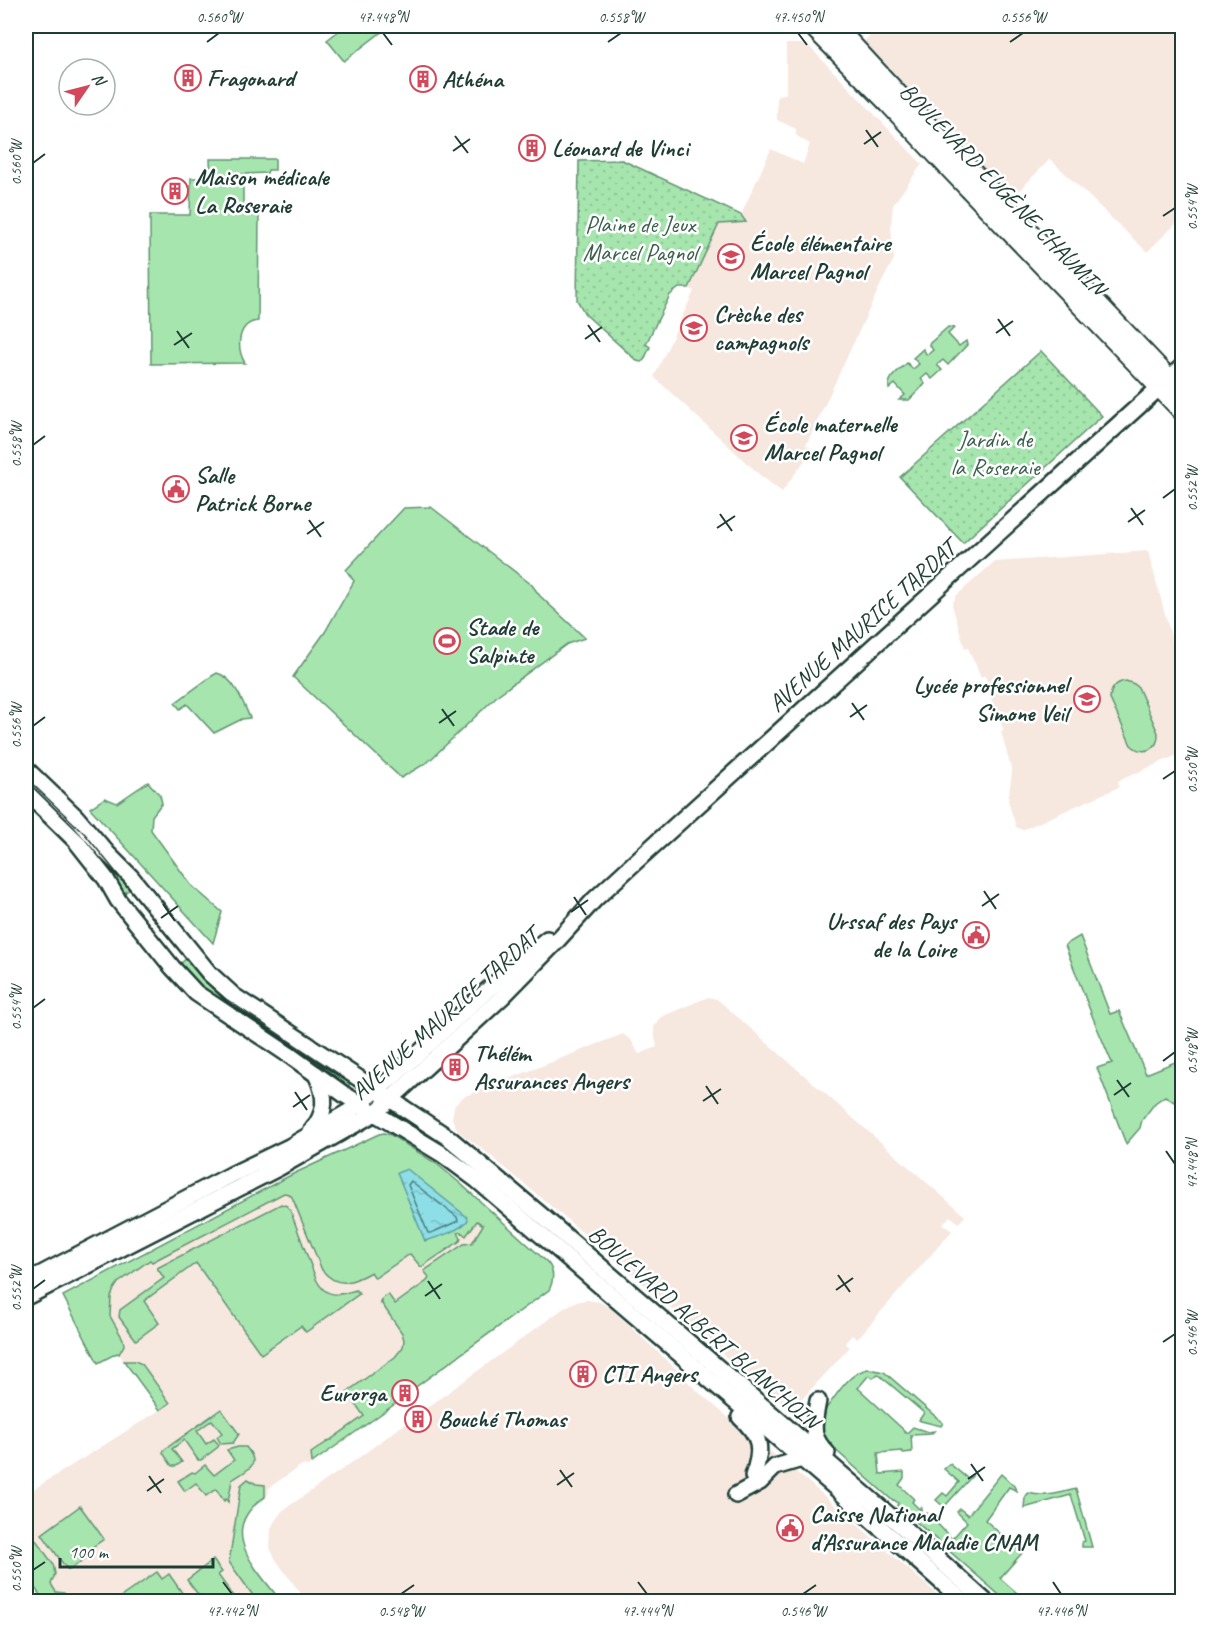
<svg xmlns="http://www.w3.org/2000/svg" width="1208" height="1627" viewBox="0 0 1208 1627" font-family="Caveat,sans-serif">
<defs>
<pattern id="park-dots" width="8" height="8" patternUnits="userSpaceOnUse" patternTransform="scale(1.5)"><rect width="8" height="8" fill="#a6e6ae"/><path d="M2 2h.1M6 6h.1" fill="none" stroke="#8ec696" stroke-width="1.8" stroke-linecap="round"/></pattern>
<pattern id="water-ripples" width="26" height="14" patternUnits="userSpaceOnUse" patternTransform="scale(1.5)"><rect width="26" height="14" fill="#8ddee7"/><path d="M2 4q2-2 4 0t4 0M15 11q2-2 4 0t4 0" fill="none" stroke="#79bfc7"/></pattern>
</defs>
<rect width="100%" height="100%" fill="#fff"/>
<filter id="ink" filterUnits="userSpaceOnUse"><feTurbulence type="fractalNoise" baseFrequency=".0167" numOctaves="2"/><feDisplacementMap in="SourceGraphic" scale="12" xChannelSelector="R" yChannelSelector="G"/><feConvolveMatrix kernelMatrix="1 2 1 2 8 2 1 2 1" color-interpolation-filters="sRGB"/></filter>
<g filter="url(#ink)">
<g fill="#f6e8df">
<polygon points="881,26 1182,26 1182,218 1147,252 1050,159 1012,198 864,41"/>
<polygon points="786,44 807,44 922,164 893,205 891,226 894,259 881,284 806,445 813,449 782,492 760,475 654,377 694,291 689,288 719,224 745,222 741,215 771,149 803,164 810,144 801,139 796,135 796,129 777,120 777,95 786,94"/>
<polygon points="1148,551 1182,677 1182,753 1118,781 1119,787 1022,830 1016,827 1008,801 1012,772 1001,732 1004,730 994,708 985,675 981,677 968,648 965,649 952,605 956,596 994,562"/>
<polygon points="708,997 717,999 965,1216 959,1223 950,1216 943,1224 952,1231 857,1339 852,1335 845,1343 850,1347 828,1371 803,1398 794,1403 783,1403 772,1398 631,1273 486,1152 458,1131 452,1119 454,1106 463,1097 623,1034 631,1040 639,1054 657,1047 654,1032 654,1027 658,1020 661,1017"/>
<polygon points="384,1133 391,1135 437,1164 461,1184 547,1262 553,1273 552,1282 549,1290 413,1389 409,1384 397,1393 400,1399 395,1404 312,1463 308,1466 302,1465 277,1482 269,1488 268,1495 253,1506 245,1520 242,1527 242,1543 244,1551 248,1558 281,1601 44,1601 26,1575 26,1494 160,1410 118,1353 98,1363 63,1296 293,1174 379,1134"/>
<polygon points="587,1300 600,1302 611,1309 674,1367 695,1389 743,1430 806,1480 945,1601 307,1602 276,1560 270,1548 271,1529 274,1522 282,1511 354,1461 564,1308 575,1302"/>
</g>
<g fill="#a6e6ae" stroke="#629271" stroke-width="1.5">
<polygon points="345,26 381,26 384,30 344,61 327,40"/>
<path d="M210 159H275V170H268L267 173 243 174V213H259L258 321C237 323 236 348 245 363L151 364 150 215H190L191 178H211Z"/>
<path d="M948 327 954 328 948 334 959 346 966 341 967 345 948 365 943 360 937 365 942 370 932 379 927 374 921 379 925 384 909 400H899L905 395 895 384 889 389C887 377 899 371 907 363L913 369 919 364 913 358 923 349 927 355 933 350 929 344Z"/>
<polygon points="431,507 532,585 540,596 585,638 567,644 499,694 428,762 401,778 293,677 325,632 354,581 346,570 404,508"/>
<path d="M217 673C234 677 244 704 250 718L242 719 214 733 187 704 180 709 175 703 212 676Z"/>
<path d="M1126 681 1134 684 1138 687 1158 733C1159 750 1143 756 1131 745L1110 699C1110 689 1116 682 1126 681Z"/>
<polygon points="26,775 70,815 131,888 123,894 80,840 26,788"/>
<polygon points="148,782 160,795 162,803 152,816 151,830 191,885 222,912 213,943 90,808 105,798 117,803"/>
<polygon points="1080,936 1110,1014 1119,1011 1146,1074 1182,1059 1182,1107 1165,1096 1155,1103 1142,1120 1140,1128 1126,1144 1097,1068 1112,1063 1093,1018 1065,945"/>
<polygon points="187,958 353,1080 347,1088 216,1000 199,985 180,964"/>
<path d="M384 1133 391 1135 437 1164 461 1184 547 1262C555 1271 554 1280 549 1290L413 1389 409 1384 397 1393 400 1399 395 1404 312 1463 311 1453 330 1440H332V1439L364 1416 347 1392 395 1357 403 1347 404 1340 402 1333 382 1304V1302L381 1303 382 1299 388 1294 395 1304 427 1281 429 1277 424 1271 464 1244 472 1243 483 1225 477 1221 466 1236 461 1232 458 1233 461 1238 460 1241 421 1267 410 1254 375 1278 371 1272C351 1283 338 1289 322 1270L292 1197 289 1194 284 1193 152 1262 150 1260 118 1283 114 1289 111 1297 110 1316 123 1339 124 1345 119 1354 117 1353 98 1363 63 1296 293 1174 379 1134Z"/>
<path d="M281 1204 287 1206 290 1210 316 1279C325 1298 338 1296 356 1290L359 1294 306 1332 301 1326 261 1354 196 1263 144 1301 159 1323 136 1340 119 1317 120 1310 164 1278 157 1268Z"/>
<polygon points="124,1361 135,1361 142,1364 170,1403 160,1410"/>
<path d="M868 1369 884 1372 943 1423 941 1426 921 1421 919 1420 924 1413 878 1374 873 1378 869 1375 858 1388 907 1433 913 1427 928 1432 934 1431 931 1434 911 1435 912 1452 903 1453 902 1451 878 1453 880 1474 904 1472V1478L899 1485 914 1499 912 1502 919 1509 921 1507 922 1508 920 1511 925 1515 927 1513 952 1539 967 1522 957 1512 960 1509 968 1515 1001 1474 1014 1486 1017 1491 1009 1487 985 1520 1022 1553 1000 1578 1017 1593 1031 1601H1006L897 1505 898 1503 894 1500 893 1501 831 1446C822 1435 818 1423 825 1410 837 1395 848 1373 868 1369Z"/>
<polygon points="221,1409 239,1434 233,1443 221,1444 217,1437 222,1433 212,1420 197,1431 206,1444 214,1439 219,1445 218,1447 201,1460 198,1460 184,1440 172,1449 182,1462 176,1466 172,1466 163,1453 164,1450"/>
<path d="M238 1447H246C262 1466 248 1469 232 1480L228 1502 226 1499 224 1501 216 1489 206 1496 196 1483 185 1491 178 1481 192 1472 195 1473 205 1465 214 1475 234 1460 227 1450Z"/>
<polygon points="950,1464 967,1478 973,1475 944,1507 936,1500 943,1493 947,1496 959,1482 944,1469"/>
<path d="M248 1479 256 1484 265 1485V1497C215 1530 256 1569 281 1601H257L229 1562 241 1485Z"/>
<path d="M1076 1489 1092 1547H1082V1542L1085 1541 1071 1495 1024 1508 1025 1498 1028 1493C1046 1498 1058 1493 1076 1489Z"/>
<polygon points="80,1506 104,1539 84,1553 87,1557 69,1570 66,1568 42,1534"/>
<polygon points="26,1526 53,1564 55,1574 51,1584 56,1592 64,1593 70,1601 44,1601 26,1575"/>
<polygon points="213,1560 222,1572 218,1575 237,1601 203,1601 187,1580"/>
<polygon points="157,1572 162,1579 169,1574 183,1594 182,1597 176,1601 115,1601"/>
</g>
<g fill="url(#park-dots)" stroke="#629271" stroke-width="1.5">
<polygon points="622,160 741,215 746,222 719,224 689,288 679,288 670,295 646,344 650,347 644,360 641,362 637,361 585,314 577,300 579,161"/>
<polygon points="1041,351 1102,416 963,543 900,477"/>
</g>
<path fill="url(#water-ripples)" stroke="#619e9f" stroke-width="1.5" d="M407 1169 467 1217 468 1220C460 1231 438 1237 425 1241L397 1173Z"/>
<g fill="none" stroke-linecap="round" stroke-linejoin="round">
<polygon stroke="#4b7d7c" stroke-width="1.5" points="411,1181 457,1217 458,1221 431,1233 428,1233 408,1185"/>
<defs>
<g id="minor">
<polyline points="26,769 76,817 107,853 131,877 209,973 234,996 449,1138 542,1216 897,1522 986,1602"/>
<polyline points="26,792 76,841 106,879 118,900 172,967 196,993 292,1057 345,1095 442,1154 477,1180 837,1489 964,1602"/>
<path d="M311 1132C327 1112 327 1097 316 1074"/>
<polyline points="26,1282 231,1175 289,1147 350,1111 392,1078 491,987 547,939"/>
<polyline points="26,1297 280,1167 375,1113 404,1087 502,997 554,944 595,899 633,864 1182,367"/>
<path d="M818 1401C814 1423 809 1436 827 1453"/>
<path d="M740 1417C761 1436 763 1449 753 1476"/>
<polyline points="736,1495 760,1482 775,1467 802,1459"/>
</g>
<g id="major">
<polyline points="812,26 889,104 946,165 1182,411"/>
<polyline points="835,26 899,95 1182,392"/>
</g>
</defs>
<use href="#minor" stroke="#1f3d34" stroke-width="20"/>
<use href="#major" stroke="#1f3d34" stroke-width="22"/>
<use href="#minor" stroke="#fff" stroke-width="15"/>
<use href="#major" stroke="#fff" stroke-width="18"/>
<polyline stroke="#1f3d34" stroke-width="1.5" points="26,778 85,834 177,948 205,981 226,999 339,1074"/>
</g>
</g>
<path fill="none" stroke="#1f3d34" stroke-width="2" d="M383 33 392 45M798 33 807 45M207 42 219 33M608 42 621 33M1010 42 1023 33M866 130 878 147M455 136 468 153M864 144 881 132M453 151 470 139M33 163 45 154M1163 216 1175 208M998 319 1010 336M588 325 600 342M177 331 189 348M996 333 1013 321M585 339 602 327M174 345 192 333M33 445 45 436M1163 498 1175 489M1131 508 1143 525M720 514 732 531M309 520 321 537M1128 522 1145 510M717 528 735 516M307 534 324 522M852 703 864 720M442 709 454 726M850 717 867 705M439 723 456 711M33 726 45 717M1163 779 1175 771M984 891 996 909M574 897 586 915M163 904 175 921M982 906 999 894M571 912 588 900M161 918 178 906M33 1008 45 999M1163 1061 1175 1052M1117 1080 1129 1097M706 1086 718 1104M295 1092 307 1110M1114 1095 1131 1083M703 1101 721 1089M293 1107 310 1095M1166 1151 1175 1164M838 1275 850 1292M428 1281 440 1299M33 1289 45 1280M836 1290 853 1278M425 1296 442 1284M1163 1342 1175 1334M971 1464 983 1481M560 1470 572 1487M149 1476 161 1493M968 1479 985 1467M557 1485 574 1473M147 1491 164 1479M33 1570 45 1562M223 1582 232 1594M638 1582 647 1594M1053 1582 1061 1594M401 1594 414 1585M803 1594 816 1585"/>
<defs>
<symbol id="building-ring" viewBox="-11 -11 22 22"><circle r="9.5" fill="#fff" stroke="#d1495b" stroke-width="1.5"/><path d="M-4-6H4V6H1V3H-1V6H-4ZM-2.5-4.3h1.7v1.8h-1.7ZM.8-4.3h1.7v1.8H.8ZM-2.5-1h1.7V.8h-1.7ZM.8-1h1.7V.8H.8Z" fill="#d1495b"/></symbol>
<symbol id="school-ring" viewBox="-11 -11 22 22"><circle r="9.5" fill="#fff" stroke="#d1495b" stroke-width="1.5"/><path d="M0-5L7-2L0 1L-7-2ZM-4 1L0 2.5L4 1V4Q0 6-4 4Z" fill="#d1495b"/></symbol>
<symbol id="civic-ring" viewBox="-11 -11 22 22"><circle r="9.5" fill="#fff" stroke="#d1495b" stroke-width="1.5"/><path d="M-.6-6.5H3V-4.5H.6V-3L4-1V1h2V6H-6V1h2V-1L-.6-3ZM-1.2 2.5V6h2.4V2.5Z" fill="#d1495b"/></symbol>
<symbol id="stadium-ring" viewBox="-11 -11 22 22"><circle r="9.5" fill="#fff" stroke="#d1495b" stroke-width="1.5"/><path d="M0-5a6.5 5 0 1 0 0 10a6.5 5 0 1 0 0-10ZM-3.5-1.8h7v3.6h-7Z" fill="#d1495b"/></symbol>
</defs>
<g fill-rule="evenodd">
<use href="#building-ring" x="173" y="63" width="30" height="30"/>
<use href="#building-ring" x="408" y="64" width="30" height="30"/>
<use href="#building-ring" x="517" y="133" width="30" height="30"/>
<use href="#building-ring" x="160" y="176" width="30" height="30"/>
<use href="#school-ring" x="716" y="242" width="30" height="30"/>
<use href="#school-ring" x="679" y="313" width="30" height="30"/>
<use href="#school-ring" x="729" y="423" width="30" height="30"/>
<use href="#civic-ring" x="161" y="474" width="30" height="30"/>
<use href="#stadium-ring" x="432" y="626" width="30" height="30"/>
<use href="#school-ring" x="1072" y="684" width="30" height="30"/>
<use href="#civic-ring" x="961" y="920" width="30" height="30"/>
<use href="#building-ring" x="440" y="1052" width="30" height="30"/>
<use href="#building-ring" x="568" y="1359" width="30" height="30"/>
<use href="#building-ring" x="390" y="1378" width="30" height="30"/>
<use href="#building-ring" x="403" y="1404" width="30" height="30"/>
<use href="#civic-ring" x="775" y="1513" width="30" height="30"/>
</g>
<g text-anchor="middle" stroke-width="5" stroke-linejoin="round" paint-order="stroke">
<g font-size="24" font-weight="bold" fill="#1f3d34" stroke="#fff" text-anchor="start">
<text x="207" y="86">Fragonard</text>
<text x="442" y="87">Athéna</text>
<text x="552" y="156">Léonard de Vinci</text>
<text x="195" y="185">Maison médicale<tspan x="195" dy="28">La Roseraie</tspan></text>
<text x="750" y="251">École élémentaire<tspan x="750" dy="28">Marcel Pagnol</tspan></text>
<text x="714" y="322">Crèche des<tspan x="714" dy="28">campagnols</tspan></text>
<text x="764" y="432">École maternelle<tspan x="764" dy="28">Marcel Pagnol</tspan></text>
<text x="195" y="483">Salle<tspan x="195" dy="28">Patrick Borne</tspan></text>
<text x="466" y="635">Stade de<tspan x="466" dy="28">Salpinte</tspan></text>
<text x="1068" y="693" text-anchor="end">Lycée professionnel<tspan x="1068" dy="28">Simone Veil</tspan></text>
<text x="956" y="929" text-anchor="end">Urssaf des Pays<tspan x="956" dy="28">de la Loire</tspan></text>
<text x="474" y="1061">Thélém<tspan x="474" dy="28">Assurances Angers</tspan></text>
<text x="602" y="1382">CTI Angers</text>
<text x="386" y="1401" text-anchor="end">Eurorga</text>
<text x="438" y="1427">Bouché Thomas</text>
<text x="810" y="1522">Caisse National<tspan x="810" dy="28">d’Assurance Maladie CNAM</tspan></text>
</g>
<g font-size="24" fill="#1f3d34" stroke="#fff">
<text transform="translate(1003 189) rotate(46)" y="8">BOULEVARD EUGÈNE CHAUMIN</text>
<text transform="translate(862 626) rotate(-42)" y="8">AVENUE MAURICE TARDAT</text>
<text transform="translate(445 1014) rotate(-42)" y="8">AVENUE MAURICE TARDAT</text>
<text transform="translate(704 1327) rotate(41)" y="8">BOULEVARD ALBERT BLANCHOIN</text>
</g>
<g font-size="24" fill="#3a5f4c" stroke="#fff">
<text x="640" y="232">Plaine de Jeux<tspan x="640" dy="28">Marcel Pagnol</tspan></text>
<text x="995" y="447">Jardin de<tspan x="995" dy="28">la Roseraie</tspan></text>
</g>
</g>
<rect width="1208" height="1627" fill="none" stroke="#fff" stroke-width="66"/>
<g transform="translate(87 87) rotate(55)"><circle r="28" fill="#ffffff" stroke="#a5b1ae" stroke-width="1.5"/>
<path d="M0-4.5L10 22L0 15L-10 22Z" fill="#d1495b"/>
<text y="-9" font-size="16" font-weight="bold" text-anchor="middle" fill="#1f3d34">N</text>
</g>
<path d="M60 1558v9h153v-9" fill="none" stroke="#1f3d34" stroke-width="3"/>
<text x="69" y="1558" font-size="18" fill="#1f3d34" stroke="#ffffff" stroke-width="4.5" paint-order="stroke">100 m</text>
<rect x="33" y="33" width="1142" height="1561" fill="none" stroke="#1f3d34" stroke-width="2"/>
<g font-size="15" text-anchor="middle" fill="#1f3d34">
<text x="219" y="22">0.560°W</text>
<text x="383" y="22">47.448°N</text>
<text x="621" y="22">0.558°W</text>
<text x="798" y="22">47.450°N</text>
<text x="1023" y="22">0.556°W</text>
<text transform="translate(16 163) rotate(-90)" y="5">0.560°W</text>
<text transform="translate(1192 208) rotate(-90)" y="5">0.554°W</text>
<text transform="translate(16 445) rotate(-90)" y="5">0.558°W</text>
<text transform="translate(1192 489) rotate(-90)" y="5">0.552°W</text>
<text transform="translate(16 726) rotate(-90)" y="5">0.556°W</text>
<text transform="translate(1192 771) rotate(-90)" y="5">0.550°W</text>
<text transform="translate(16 1008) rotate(-90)" y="5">0.554°W</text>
<text transform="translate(1192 1052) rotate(-90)" y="5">0.548°W</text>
<text transform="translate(1192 1164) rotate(-90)" y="5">47.448°N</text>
<text transform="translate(16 1289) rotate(-90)" y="5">0.552°W</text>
<text transform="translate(1192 1334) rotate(-90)" y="5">0.546°W</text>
<text transform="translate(16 1570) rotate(-90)" y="5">0.550°W</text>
<text x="232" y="1616">47.442°N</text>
<text x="401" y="1616">0.548°W</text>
<text x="647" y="1616">47.444°N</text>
<text x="803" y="1616">0.546°W</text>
<text x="1061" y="1616">47.446°N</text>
</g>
</svg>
